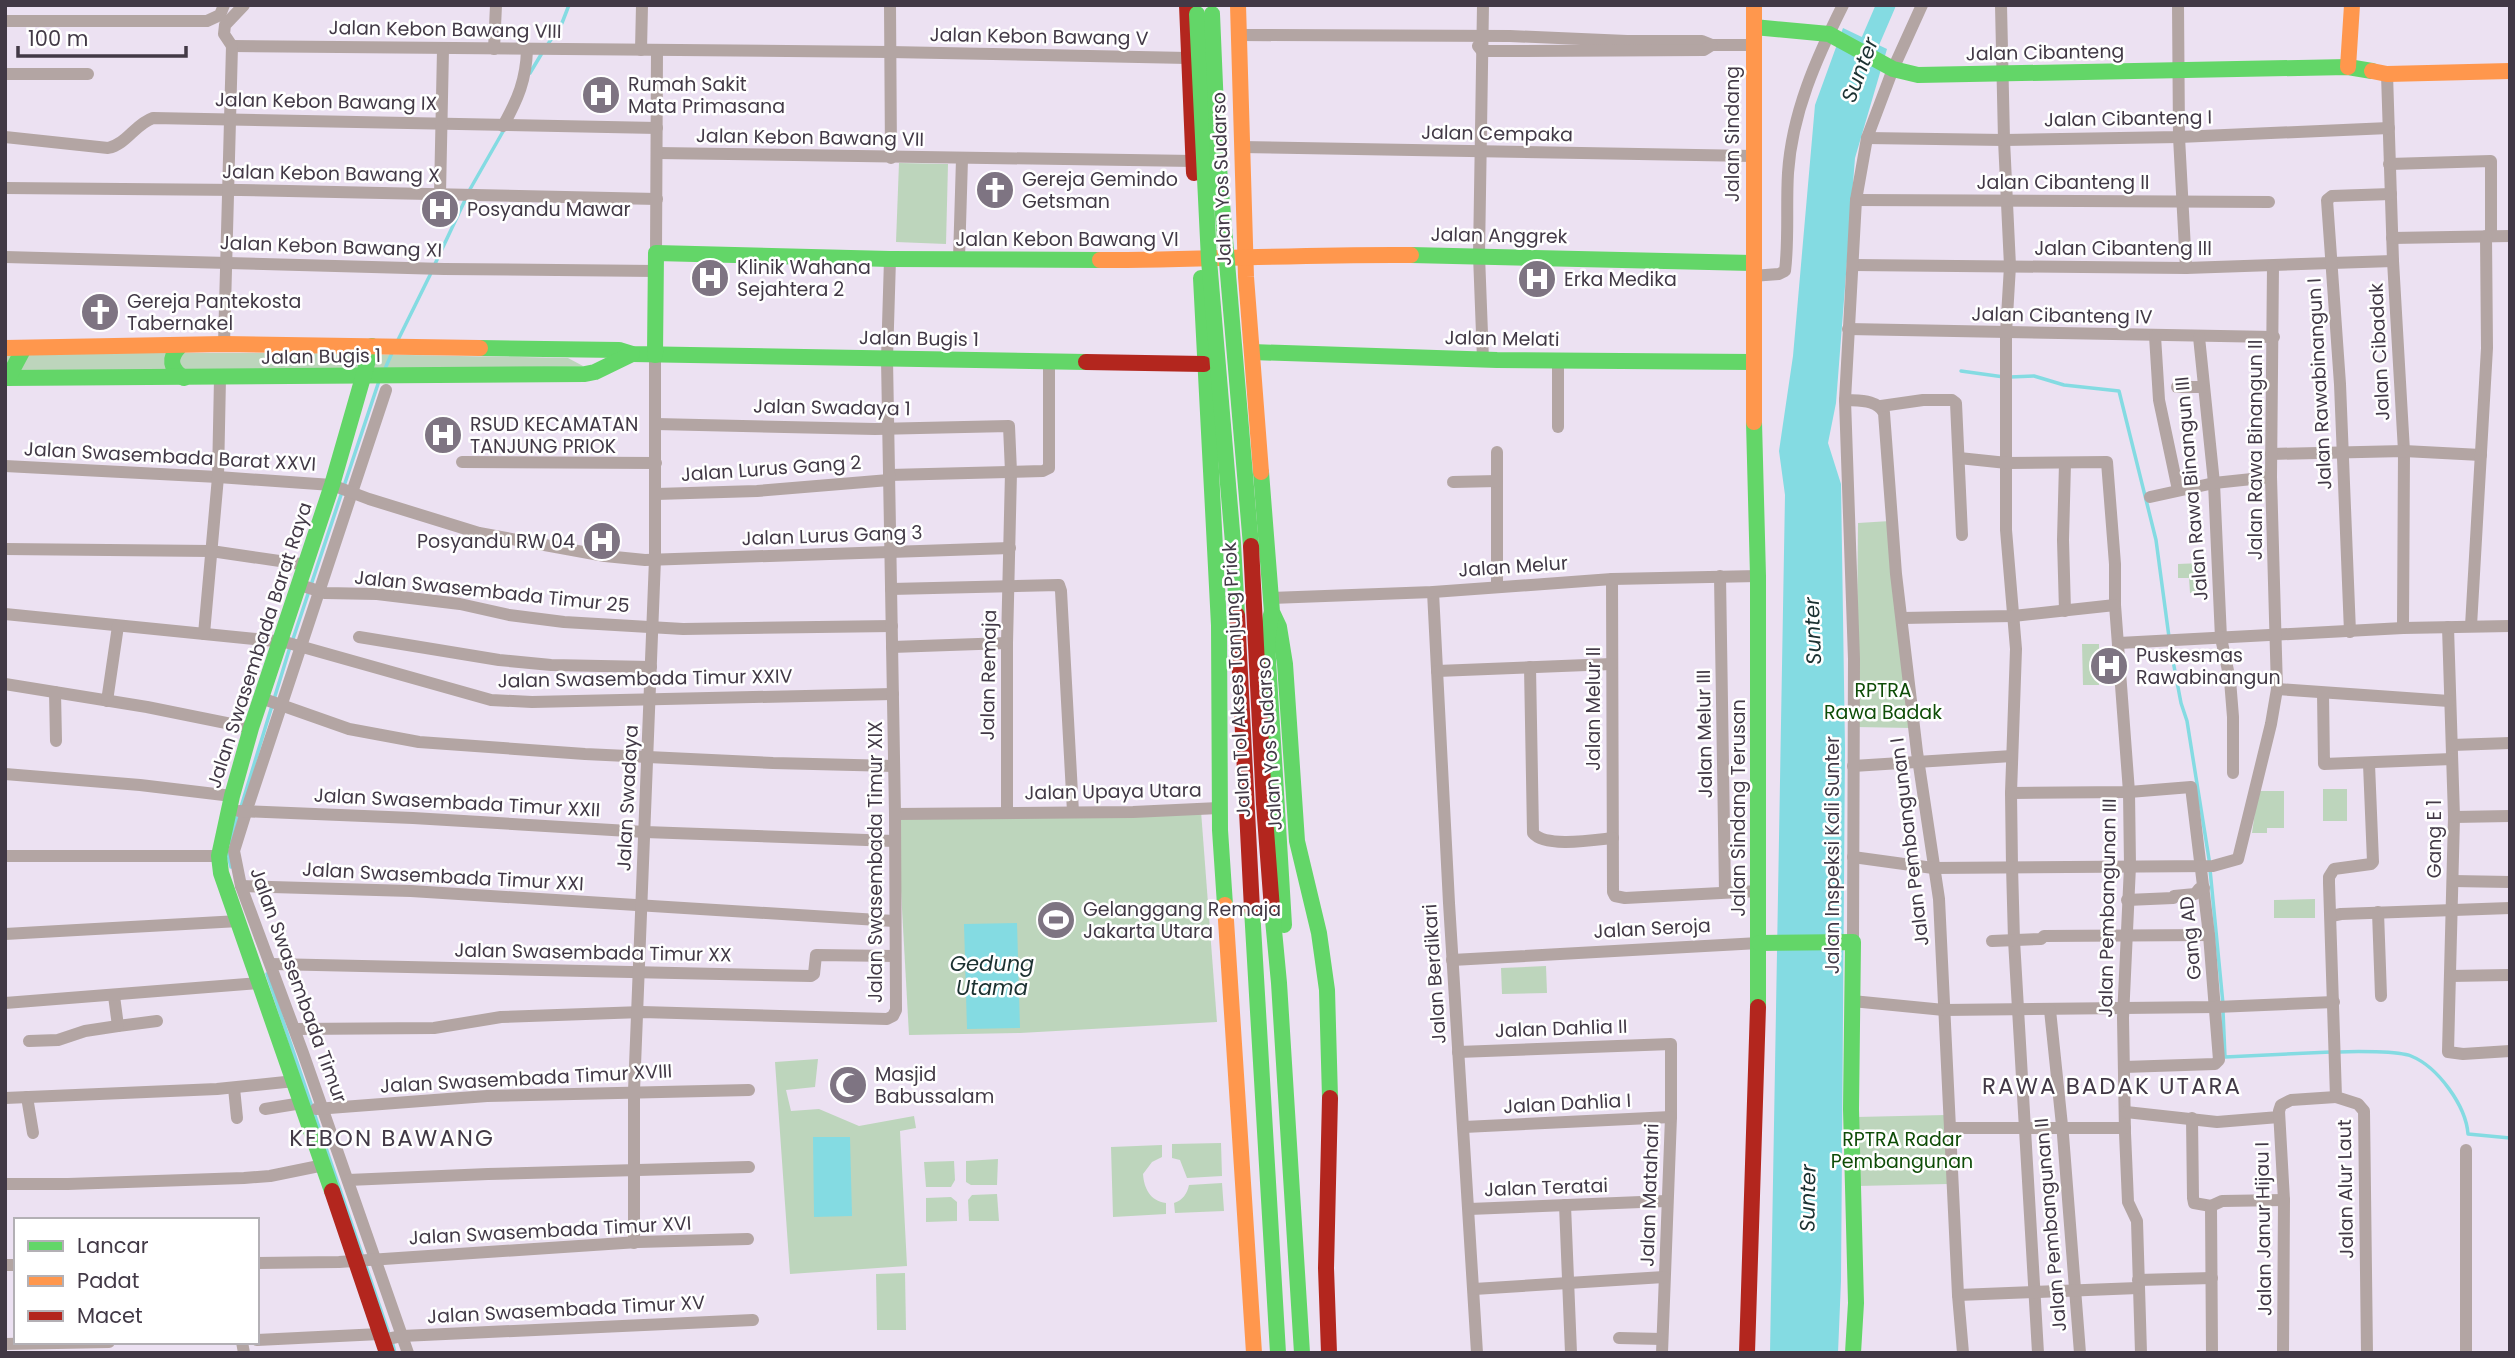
<svg xmlns="http://www.w3.org/2000/svg" width="2515" height="1358" viewBox="0 0 2515 1358" font-family="Poppins,sans-serif">
<rect width="100%" height="100%" fill="#ece1f2"/>
<g fill="#bdd5bc">
<polygon points="899,163 948,164 946,244 896,242"/>
<polygon points="5,353 308,353 568,358 583,366 310,371 5,374"/>
<polygon points="1890,521 1912,728 1856,727 1858,523"/>
<polygon points="2201,563 2200,593 2190,593 2189,578 2178,578 2178,564"/>
<polygon points="2082,644 2099,644 2099,685 2083,685"/>
<rect x="2323" y="789" width="24" height="32"/>
<polygon points="2258,791 2284,791 2284,828 2267,828 2267,833 2252,833"/>
<polygon points="1201,811 1217,1022 1020,1033 909,1035 897,819"/>
<polygon points="2315,899 2315,918 2274,918 2274,900"/>
<polygon points="1546,966 1547,993 1502,994 1501,968"/>
<polygon points="818,1059 815,1087 786,1090 791,1111 819,1109 859,1126 914,1116 916,1128 900,1131 907,1266 790,1274 775,1062"/>
<polygon points="1946,1115 1948,1184 1857,1186 1856,1117"/>
<polygon points="1221,1143 1222,1176 1187,1178 1180,1160 1172,1158 1172,1144"/>
<path d="M1162 1145V1157L1152 1162 1143 1174C1144 1188 1150 1201 1166 1203V1214L1113 1217 1111 1147Z"/>
<polygon points="998,1159 997,1185 971,1185 966,1182 966,1161"/>
<polygon points="954,1161 955,1180 951,1187 926,1187 924,1162"/>
<path d="M1222 1183 1224 1211 1175 1213 1174 1203C1183 1200 1187 1194 1189 1185Z"/>
<polygon points="997,1194 999,1221 969,1221 968,1200 972,1195"/>
<polygon points="951,1197 957,1202 957,1221 926,1222 926,1198"/>
<polygon points="905,1273 906,1330 877,1330 876,1274"/>
</g>
<g fill="#84dbe2">
<polygon points="1843,28 1887,49 1855,158 1836,403 1828,443 1841,484 1845,748 1841,1281 1838,1353 1770,1353 1785,495 1779,451 1793,356 1815,105"/>
<polygon points="1017,923 1020,1028 967,1029 964,924"/>
<polygon points="813,1137 850,1137 852,1216 814,1217"/>
</g>
<g fill="none" stroke-linecap="round" stroke-linejoin="round">
<g stroke="#84dbe2" stroke-width="3.5">
<polyline points="546,47 562,23 569,5"/>
<polyline points="530,73 542,53"/>
<polyline points="469,191 505,128"/>
<polyline points="435,264 466,198"/>
<polyline points="397,342 432,271"/>
<polyline points="384,371 392,353"/>
<polyline points="1961,371 2004,377"/>
<polyline points="2010,377 2034,376 2064,385 2119,391 2156,540 2169,637"/>
<polyline points="293,639 379,381"/>
<polyline points="2170,645 2181,703 2187,721 2209,859 2223,1004"/>
<polyline points="241,807 290,647"/>
<polyline points="229,843 238,814"/>
<polyline points="227,851 231,867"/>
<polyline points="267,974 389,1334"/>
<polyline points="2223,1011 2225,1057 2331,1052"/>
<path d="M2339 1052C2354 1051 2399 1051 2411 1056 2438 1067 2466 1106 2468 1134L2510 1138"/>
<polyline points="392,1341 395,1353"/>
</g>
<polyline stroke="#84dbe2" stroke-width="19" points="1861,63 1886,5"/>
<g stroke="#b3a5a3" stroke-width="12">
<polyline points="890,5 891,158"/>
<polyline points="1483,5 1479,255 1483,360"/>
<polyline points="2001,5 2004,140 2010,266 2006,333 2006,530 2016,649 2011,793 2012,866 2014,940 2038,1353"/>
<polyline points="2178,5 2179,137 2186,268"/>
<polyline points="5,21 207,21 220,15 224,5"/>
<polyline points="1238,35 1510,36 1627,41 1702,41 1712,45 1753,45"/>
<polyline points="232,46 890,52 1188,58"/>
<polyline points="232,46 224,34 225,25 244,5"/>
<polyline points="1478,46 1482,51 1509,51 1704,50 1712,45"/>
<polyline points="494,49 496,5"/>
<polyline points="641,50 642,5"/>
<polyline points="5,74 88,74"/>
<polyline points="2387,74 2393,261 2404,451 2403,628"/>
<path d="M503 126C518 99 526 80 527 50"/>
<path d="M5 137 108 148C127 144 135 124 153 118L657 128"/>
<polyline points="1867,138 2004,140 2179,137 2389,128"/>
<polyline points="1241,147 1753,156"/>
<polyline points="657,153 1194,161"/>
<polyline points="2389,164 2491,161 2491,236"/>
<polyline points="5,188 240,190 657,199"/>
<polyline points="440,194 443,49"/>
<polyline points="1856,200 2269,202"/>
<polyline points="2392,238 2510,236"/>
<polyline points="656,253 657,50"/>
<polyline points="5,257 444,269 656,271"/>
<polyline points="959,259 962,159"/>
<polyline points="1853,265 2186,268 2393,261"/>
<path d="M1752 276 1779 274 1785 271C1789 239 1786 206 1788 173 1792 113 1816 59 1843 5"/>
<polyline points="1848,329 2274,337"/>
<polyline points="2155,336 2159,400 2178,490"/>
<polyline points="2199,337 2214,483 2221,638 2230,680 2233,717 2233,773"/>
<polyline points="224,344 232,46"/>
<polyline points="1558,361 1558,427"/>
<polyline points="2177,387 2203,387"/>
<polyline points="386,390 248,806 234,851 241,886 303,1053 408,1353"/>
<path d="M1845 400C1859 401 1877 399 1884 413L1896 574 1917 752 1939 899 1958 1295 1963 1353"/>
<polyline points="1881,406 1923,400 1952,400 1956,403 1962,535"/>
<polyline points="656,424 875,429 1009,426 1011,472 1007,643 1007,813"/>
<polyline points="1497,452 1497,587"/>
<polyline points="2271,454 2404,451 2481,455"/>
<polyline points="1959,458 2007,463 2107,462 2115,564 2115,605 2129,792 2130,866 2123,1018 2125,1133 2128,1202 2137,1221 2141,1353"/>
<polyline points="462,462 656,463"/>
<polyline points="5,466 218,477 332,485 369,499 479,533 605,556 645,560 1010,548"/>
<polyline points="889,475 1043,471 1049,468 1049,361"/>
<polyline points="1453,482 1497,481"/>
<polyline points="656,494 757,491 889,480"/>
<polyline points="2150,497 2214,483 2271,477"/>
<polyline points="5,549 211,551 307,565"/>
<polyline points="1720,576 1725,892"/>
<polyline points="1612,579 1613,892 1615,896 1625,898 1759,891"/>
<polyline points="300,585 325,593 377,594 460,604 509,615 564,622 683,629 892,626"/>
<polyline points="891,589 1059,585 1061,591 1073,812"/>
<polyline points="1433,592 1449,903 1477,1353"/>
<polyline points="1271,598 1433,592 1612,579 1758,576"/>
<polyline points="2065,611 2063,540 2065,463"/>
<polyline points="5,614 285,642 491,700 532,702 893,694"/>
<polyline points="1902,618 2013,616 2115,605"/>
<polyline points="2471,626 2487,348 2486,236"/>
<polyline points="2448,627 2454,817 2448,1052 2463,1054 2510,1051"/>
<polyline points="2350,632 2340,384 2327,200 2332,196 2391,194"/>
<polyline points="204,634 218,477 220,378"/>
<polyline points="359,637 499,660 551,665 651,667"/>
<polyline points="2119,643 2403,628 2510,626"/>
<polyline points="892,647 1007,643"/>
<path d="M1530 667 1533 833C1545 848 1594 840 1613 838"/>
<polyline points="1437,671 1612,664"/>
<polyline points="5,684 147,707 251,728"/>
<polyline points="2277,689 2449,701"/>
<polyline points="55,692 56,741"/>
<polyline points="2323,693 2324,764 2452,759"/>
<polyline points="261,698 349,729 419,742 585,754 773,763 894,766"/>
<polyline points="107,701 118,626"/>
<polyline points="2452,745 2510,743"/>
<polyline points="1853,766 2012,756"/>
<polyline points="5,774 140,785 232,796"/>
<polyline points="2011,793 2129,792 2191,787 2209,935 2219,1060 2215,1064 2124,1067"/>
<polyline points="239,811 413,818 645,832 894,841"/>
<polyline points="895,814 1133,812 1219,808"/>
<polyline points="2454,817 2510,816"/>
<polyline points="5,856 219,856"/>
<polyline points="1853,857 1933,868 2213,866 2238,859 2271,724 2277,689 2271,477 2273,266"/>
<polyline points="2453,881 2510,882"/>
<polyline points="241,886 411,891 894,921"/>
<polyline points="2127,900 2173,898 2174,896 2195,894 2199,889 2204,888"/>
<polyline points="2378,912 2381,996"/>
<polyline points="2331,916 2341,914 2510,908"/>
<polyline points="5,934 239,921"/>
<polyline points="1992,941 2041,939 2044,936 2209,935"/>
<polyline points="1853,942 1854,659 1845,400 1856,200 1867,138 1893,69 1922,5"/>
<polyline points="1452,960 1759,943"/>
<polyline points="271,964 811,976 814,974 816,955 895,956"/>
<polyline points="2450,976 2510,975"/>
<polyline points="114,996 118,1026 157,1021"/>
<polyline points="1852,1001 1944,1010 2216,1007 2334,1002"/>
<polyline points="5,1003 260,983"/>
<polyline points="2050,1010 2063,1135 2080,1353"/>
<polyline points="295,1029 434,1028 501,1017 642,1012 887,1019 893,1016 896,1010 895,814 887,359 890,259"/>
<polyline points="29,1041 58,1040 85,1031 118,1026"/>
<polyline points="1458,1052 1671,1044 1671,1117 1662,1353"/>
<polyline points="234,1088 237,1118"/>
<polyline points="27,1097 33,1133"/>
<polyline points="5,1098 217,1089 295,1081"/>
<polyline points="265,1109 302,1103"/>
<polyline points="316,1109 487,1096 749,1090"/>
<polyline points="2126,1112 2217,1122 2279,1117"/>
<polyline points="2192,1118 2193,1198 2194,1203 2211,1206"/>
<polyline points="1464,1127 1671,1117"/>
<polyline points="1950,1128 2125,1128"/>
<polyline points="348,1180 488,1174 749,1167"/>
<polyline points="5,1184 68,1184 244,1178 270,1176 324,1165"/>
<polyline points="1565,1205 1571,1353"/>
<polyline points="1469,1209 1666,1201"/>
<polyline points="634,1243 634,1091 655,559 655,355"/>
<polyline points="257,1263 339,1262 638,1242 748,1239"/>
<polyline points="5,1265 16,1265"/>
<polyline points="2138,1280 2212,1278"/>
<polyline points="1474,1289 1664,1277"/>
<polyline points="1958,1295 2138,1288"/>
<polyline points="1619,1338 1662,1339"/>
<polyline points="257,1340 380,1334"/>
<polyline points="382,1340 402,1336 753,1320"/>
<polyline points="242,1342 244,1353"/>
<polyline points="5,1344 109,1342"/>
<polyline points="2212,1353 2211,1206 2222,1201 2284,1200"/>
<polyline points="2283,1353 2284,1200 2279,1111 2281,1105 2291,1100 2336,1097"/>
<polyline points="2367,1353 2364,1111 2358,1104 2336,1097 2329,883 2329,877 2334,869 2371,864 2373,862 2369,764"/>
<polyline points="2466,1353 2466,1150"/>
</g>
<g stroke="#63d668" stroke-width="16">
<polyline points="1754,27 1829,34 1893,69 1918,75 2348,67 2372,71"/>
<polyline points="1411,255 1752,263"/>
<polyline points="1201,278 1219,625 1220,830 1225,905"/>
<path d="M180 346C168 358 170 369 184 378"/>
<polyline points="480,348 619,350 632,354 1086,362"/>
<polyline points="1252,352 1497,360 1752,362"/>
<polyline points="655,355 656,253 890,259 1100,260"/>
<polyline points="5,378 585,374 595,372 632,354"/>
<polyline points="8,378 24,348"/>
<polyline points="1754,422 1758,576 1758,1007"/>
<polyline points="1261,472 1272,612 1279,627 1285,664 1297,841 1319,933 1327,990 1330,1098"/>
<polyline points="1271,615 1267,643 1284,925"/>
<polyline points="1252,909 1278,1353"/>
<polyline points="1272,909 1279,983 1302,1353"/>
<polyline points="1759,943 1853,942 1851,1109 1856,1303 1853,1353"/>
<polyline points="332,1191 221,873 219,856 232,796 251,728 332,485 372,346"/>
</g>
<g stroke="#ff974d" stroke-width="16">
<polyline points="1238,5 1246,277 1261,472"/>
<polyline points="2348,67 2352,5"/>
<polyline points="2372,71 2387,74 2510,71"/>
<path d="M1100 260C1204 260 1307 254 1411 255"/>
<polyline points="5,348 224,344 480,348"/>
<polyline points="1754,422 1754,5"/>
<polyline points="1225,905 1254,1353"/>
</g>
<g stroke="#b3261e" stroke-width="16">
<polyline points="1187,5 1194,173"/>
<polyline points="1086,362 1204,364"/>
<polyline points="332,1191 387,1353"/>
<polyline points="1329,1353 1326,1268 1330,1098"/>
<polyline points="1747,1353 1758,1007"/>
</g>
<g stroke="#63d668" stroke-width="16">
<polyline points="1197,14 1209,260 1233,543 1237,615"/>
<polyline points="1212,14 1218,156 1251,546"/>
</g>
<g stroke="#b3261e" stroke-width="16">
<polyline points="1251,546 1264,804 1272,909"/>
<polyline points="1237,615 1252,909"/>
</g>
</g>
<defs>
<symbol id="hospital-disc" viewBox="-11 -11 22 22"><circle r="9.5" fill="#7e7482" stroke="#fff"/><path d="M-5-5h3v3.5h4V-5h3V5h-3V1.5h-4V5h-3Z" fill="#fff"/></symbol>
<symbol id="church-disc" viewBox="-11 -11 22 22"><circle r="9.5" fill="#7e7482" stroke="#fff"/><path d="M-1.2-6h2.4v3.5h3.3v2.4h-3.3V6h-2.4V-.1h-3.3v-2.4h3.3Z" fill="#fff"/></symbol>
<symbol id="stadium-disc" viewBox="-11 -11 22 22"><circle r="9.5" fill="#7e7482" stroke="#fff"/><path d="M0-5a6.5 5 0 1 0 0 10a6.5 5 0 1 0 0-10ZM-3.5-1.8h7v3.6h-7Z" fill="#fff"/></symbol>
<symbol id="mosque-disc" viewBox="-11 -11 22 22"><circle r="9.5" fill="#7e7482" stroke="#fff"/><path d="M3.5-4.9A6 6 0 1 0 3.5 4.9A5 5 0 1 1 3.5-4.9Z" fill="#fff"/></symbol>
</defs>
<g fill-rule="evenodd">
<use href="#hospital-disc" x="579" y="73" width="44" height="44"/>
<use href="#church-disc" x="973" y="168" width="44" height="44"/>
<use href="#hospital-disc" x="418" y="187" width="44" height="44"/>
<use href="#hospital-disc" x="688" y="256" width="44" height="44"/>
<use href="#hospital-disc" x="1515" y="257" width="44" height="44"/>
<use href="#church-disc" x="78" y="290" width="44" height="44"/>
<use href="#hospital-disc" x="421" y="413" width="44" height="44"/>
<use href="#hospital-disc" x="580" y="519" width="44" height="44"/>
<use href="#hospital-disc" x="2087" y="644" width="44" height="44"/>
<use href="#stadium-disc" x="1034" y="898" width="44" height="44"/>
<use href="#mosque-disc" x="826" y="1063" width="44" height="44"/>
</g>
<g text-anchor="middle" stroke-width="5" stroke-linejoin="round" paint-order="stroke">
<g font-size="19" fill="#423946" stroke="#fff">
<text transform="translate(445 29) rotate(1)" y="7">Jalan Kebon Bawang VIII</text>
<text transform="translate(1039 36) rotate(1)" y="7">Jalan Kebon Bawang V</text>
<text transform="translate(2045 52) rotate(-1)" y="7">Jalan Cibanteng</text>
<text transform="translate(326 101) rotate(1)" y="7">Jalan Kebon Bawang IX</text>
<text transform="translate(2128 118) rotate(-1)" y="7">Jalan Cibanteng I</text>
<text transform="translate(1497 133) rotate(1)" y="7">Jalan Cempaka</text>
<text transform="translate(1732 134) rotate(-90)" y="7">Jalan Sindang</text>
<text transform="translate(810 137) rotate(1)" y="7">Jalan Kebon Bawang VII</text>
<text transform="translate(331 173) rotate(1)" y="7">Jalan Kebon Bawang X</text>
<text transform="translate(1221 179) rotate(-92)" y="7">Jalan Yos Sudarso</text>
<text x="2063" y="189">Jalan Cibanteng II</text>
<text transform="translate(1499 235) rotate(1)" y="7">Jalan Anggrek</text>
<text x="1067" y="246">Jalan Kebon Bawang VI</text>
<text transform="translate(331 246) rotate(2)" y="7">Jalan Kebon Bawang XI</text>
<text x="2123" y="255">Jalan Cibanteng III</text>
<text transform="translate(2062 315) rotate(1)" y="7">Jalan Cibanteng IV</text>
<text transform="translate(919 338) rotate(1)" y="7">Jalan Bugis 1</text>
<text transform="translate(1502 338) rotate(1)" y="7">Jalan Melati</text>
<text transform="translate(2379 352) rotate(-93)" y="7">Jalan Cibadak</text>
<text transform="translate(321 356) rotate(-1)" y="7">Jalan Bugis 1</text>
<text transform="translate(2319 384) rotate(-93)" y="7">Jalan Rawabinangun I</text>
<text transform="translate(832 407) rotate(1)" y="7">Jalan Swadaya 1</text>
<text transform="translate(2255 450) rotate(-90)" y="7">Jalan Rawa Binangun II</text>
<text transform="translate(170 456) rotate(3)" y="7">Jalan Swasembada Barat XXVI</text>
<text transform="translate(771 468) rotate(-4)" y="7">Jalan Lurus Gang 2</text>
<text transform="translate(2191 489) rotate(-95)" y="7">Jalan Rawa Binangun III</text>
<text transform="translate(832 535) rotate(-2)" y="7">Jalan Lurus Gang 3</text>
<text transform="translate(1513 566) rotate(-4)" y="7">Jalan Melur</text>
<text transform="translate(492 591) rotate(6)" y="7">Jalan Swasembada Timur 25</text>
<text transform="translate(259 645) rotate(-72)" y="7">Jalan Swasembada Barat Raya</text>
<text transform="translate(988 675) rotate(-89)" y="7">Jalan Remaja</text>
<text transform="translate(645 678) rotate(-1)" y="7">Jalan Swasembada Timur XXIV</text>
<text transform="translate(1236 680) rotate(-93)" y="7">Jalan Tol Akses Tanjung Priok</text>
<text transform="translate(1593 709) rotate(-90)" y="7">Jalan Melur II</text>
<text transform="translate(1704 734) rotate(-91)" y="7">Jalan Melur III</text>
<text transform="translate(1269 744) rotate(-94)" y="7">Jalan Yos Sudarso</text>
<text transform="translate(1113 791) rotate(-1)" y="7">Jalan Upaya Utara</text>
<text transform="translate(627 798) rotate(-87)" y="7">Jalan Swadaya</text>
<text transform="translate(457 802) rotate(3)" y="7">Jalan Swasembada Timur XXII</text>
<text transform="translate(1738 808) rotate(-90)" y="7">Jalan Sindang Terusan</text>
<text transform="translate(2434 839) rotate(-90)" y="7">Gang E 1</text>
<text transform="translate(1909 842) rotate(-97)" y="7">Jalan Pembangunan I</text>
<text transform="translate(1832 855) rotate(-90)" y="7">Jalan Inspeksi Kali Sunter</text>
<text transform="translate(875 862) rotate(-90)" y="7">Jalan Swasembada Timur XIX</text>
<text transform="translate(443 876) rotate(3)" y="7">Jalan Swasembada Timur XXI</text>
<text transform="translate(2107 908) rotate(-89)" y="7">Jalan Pembangunan III</text>
<text transform="translate(1652 928) rotate(-3)" y="7">Jalan Seroja</text>
<text transform="translate(2190 938) rotate(-96)" y="7">Gang AD</text>
<text transform="translate(593 952) rotate(1)" y="7">Jalan Swasembada Timur XX</text>
<text transform="translate(1434 974) rotate(-94)" y="7">Jalan Berdikari</text>
<text transform="translate(299 985) rotate(70)" y="7">Jalan Swasembada Timur</text>
<text transform="translate(1561 1028) rotate(-2)" y="7">Jalan Dahlia II</text>
<text transform="translate(526 1078) rotate(-3)" y="7">Jalan Swasembada Timur XVIII</text>
<text transform="translate(1567 1103) rotate(-3)" y="7">Jalan Dahlia I</text>
<text transform="translate(1546 1187) rotate(-2)" y="7">Jalan Teratai</text>
<text transform="translate(2345 1189) rotate(-91)" y="7">Jalan Alur Laut</text>
<text transform="translate(1649 1195) rotate(-88)" y="7">Jalan Matahari</text>
<text transform="translate(2050 1225) rotate(-95)" y="7">Jalan Pembangunan II</text>
<text transform="translate(2263 1229) rotate(-91)" y="7">Jalan Janur Hijau I</text>
<text transform="translate(550 1230) rotate(-3)" y="7">Jalan Swasembada Timur XVI</text>
<text transform="translate(566 1309) rotate(-3)" y="7">Jalan Swasembada Timur XV</text>
</g>
<g font-size="19" fill="#423946" stroke="#fff" text-anchor="start">
<text x="628" y="91">Rumah Sakit<tspan x="628" dy="22">Mata Primasana</tspan></text>
<text x="1022" y="186">Gereja Gemindo<tspan x="1022" dy="22">Getsman</tspan></text>
<text x="467" y="216">Posyandu Mawar</text>
<text x="737" y="274">Klinik Wahana<tspan x="737" dy="22">Sejahtera 2</tspan></text>
<text x="1564" y="286">Erka Medika</text>
<text x="127" y="308">Gereja Pantekosta<tspan x="127" dy="22">Tabernakel</tspan></text>
<text x="470" y="431">RSUD KECAMATAN<tspan x="470" dy="22">TANJUNG PRIOK</tspan></text>
<text x="575" y="548" text-anchor="end">Posyandu RW 04</text>
<text x="2136" y="662">Puskesmas<tspan x="2136" dy="22">Rawabinangun</tspan></text>
<text x="1083" y="916">Gelanggang Remaja<tspan x="1083" dy="22">Jakarta Utara</tspan></text>
<text x="875" y="1081">Masjid<tspan x="875" dy="22">Babussalam</tspan></text>
</g>
<g font-size="19" fill="#0e4c07" stroke="#fff">
<text x="1883" y="697">RPTRA<tspan x="1883" dy="22">Rawa Badak</tspan></text>
<text x="1902" y="1146">RPTRA Radar<tspan x="1902" dy="22">Pembangunan</tspan></text>
</g>
<g font-size="21" font-style="italic" fill="#1b3131" stroke="#fff">
<text transform="translate(1860 70) rotate(-69)" y="7">Sunter</text>
<text transform="translate(1813 631) rotate(-92)" y="7">Sunter</text>
<text x="992" y="971">Gedung<tspan x="992" dy="24">Utama</tspan></text>
<text transform="translate(1808 1198) rotate(-89)" y="7">Sunter</text>
</g>
<g font-size="23" letter-spacing="2" fill="#423946" stroke="#fff">
<text x="2112" y="1094">RAWA BADAK UTARA</text>
<text x="392" y="1146">KEBON BAWANG</text>
</g>
</g>
<rect width="2515" height="1358" fill="none" stroke="#423946" stroke-width="14"/>
<rect x="14" y="1218" width="245" height="126" fill="#ffffff" stroke="#b3b0b5" stroke-width="2"/>
<rect x="28" y="1241" width="35" height="10" fill="#63d668" stroke="#b3b0b5" stroke-width="2"/>
<text x="77" y="1253" font-size="21" fill="#423946">Lancar</text>
<rect x="28" y="1276" width="35" height="10" fill="#ff974d" stroke="#b3b0b5" stroke-width="2"/>
<text x="77" y="1288" font-size="21" fill="#423946">Padat</text>
<rect x="28" y="1311" width="35" height="10" fill="#b3261e" stroke="#b3b0b5" stroke-width="2"/>
<text x="77" y="1323" font-size="21" fill="#423946">Macet</text>
<path d="M18 46v10h168v-10" fill="none" stroke="#423946" stroke-width="3.5"/>
<text x="28" y="46" font-size="21" fill="#423946" stroke="#ffffff" stroke-width="5" paint-order="stroke">100 m</text>
</svg>
